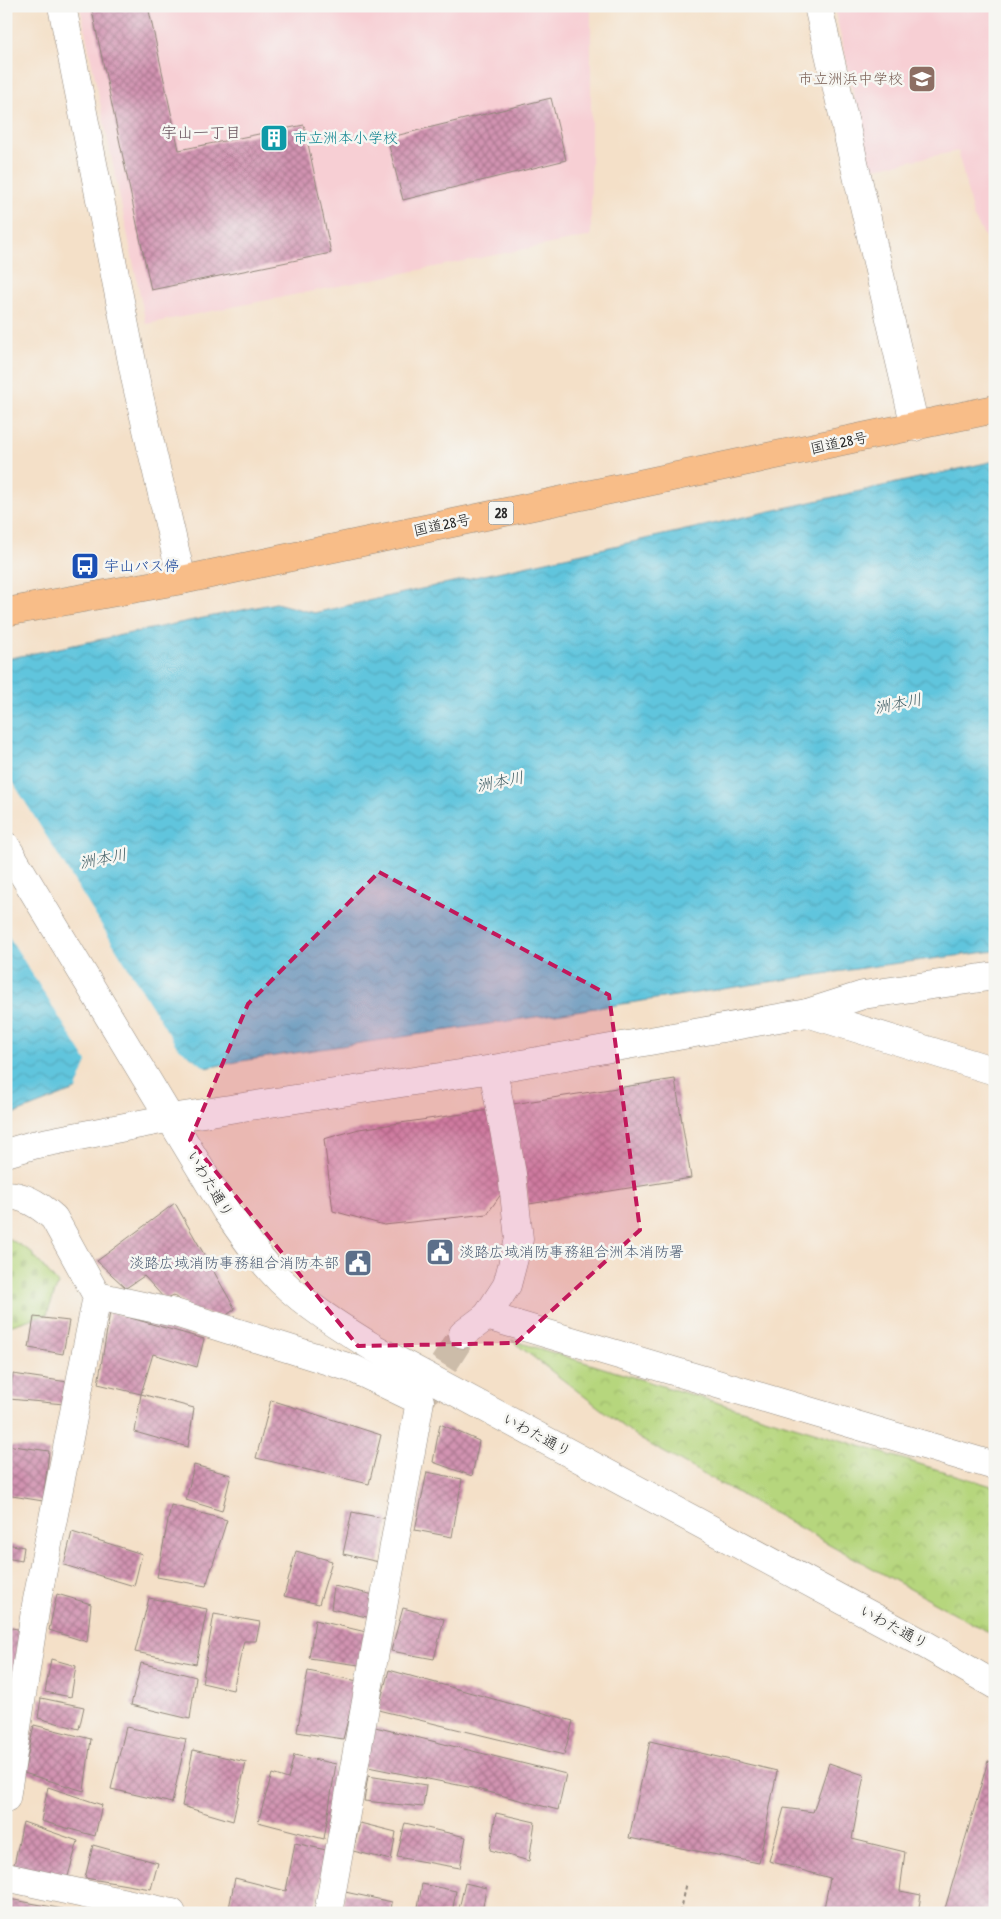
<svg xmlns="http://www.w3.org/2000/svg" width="1001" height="1919" viewBox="0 0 1001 1919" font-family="'Patrick Hand','Klee One',sans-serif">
<defs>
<pattern id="cemetery-stones" width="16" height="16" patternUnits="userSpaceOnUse" patternTransform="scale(1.25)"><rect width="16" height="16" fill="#b6d67d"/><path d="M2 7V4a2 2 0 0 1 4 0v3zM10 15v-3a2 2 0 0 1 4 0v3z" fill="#9db86c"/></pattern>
<pattern id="park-crowns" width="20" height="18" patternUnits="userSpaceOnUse" patternTransform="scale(1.25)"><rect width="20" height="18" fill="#b6d67d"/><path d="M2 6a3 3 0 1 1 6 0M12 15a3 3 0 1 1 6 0" fill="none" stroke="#9db86c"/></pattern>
<pattern id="water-waves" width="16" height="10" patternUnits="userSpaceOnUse" patternTransform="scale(1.25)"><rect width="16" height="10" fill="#60c5dd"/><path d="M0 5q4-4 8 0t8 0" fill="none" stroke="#54a9be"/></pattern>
<pattern id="building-cross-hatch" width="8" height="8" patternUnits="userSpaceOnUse" patternTransform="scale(1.25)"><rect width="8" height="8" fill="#d193b1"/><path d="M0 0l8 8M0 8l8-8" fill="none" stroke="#aa7890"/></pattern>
</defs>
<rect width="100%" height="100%" fill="#f6f6f2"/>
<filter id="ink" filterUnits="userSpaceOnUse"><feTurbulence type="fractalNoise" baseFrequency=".02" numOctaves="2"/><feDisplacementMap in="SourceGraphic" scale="10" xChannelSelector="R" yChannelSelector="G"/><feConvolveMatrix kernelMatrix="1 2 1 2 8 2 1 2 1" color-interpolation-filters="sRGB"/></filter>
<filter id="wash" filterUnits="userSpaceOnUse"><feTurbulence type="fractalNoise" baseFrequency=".0096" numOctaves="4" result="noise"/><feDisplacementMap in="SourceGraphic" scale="20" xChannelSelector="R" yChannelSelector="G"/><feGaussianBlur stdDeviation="1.12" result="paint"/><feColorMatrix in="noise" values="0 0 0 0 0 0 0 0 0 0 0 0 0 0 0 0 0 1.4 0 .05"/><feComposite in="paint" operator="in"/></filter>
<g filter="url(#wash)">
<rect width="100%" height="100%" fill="#f4e0c8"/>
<g fill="#f7cfd4">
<polygon points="80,6 591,6 591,236 146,324"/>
<polygon points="834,6 995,6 995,254 973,216 958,151 870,169"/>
</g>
<polygon fill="url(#cemetery-stones)" stroke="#708054" points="6,1237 30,1251 58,1284 47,1314 6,1327"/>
<polygon fill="url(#park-crowns)" stroke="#708054" points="511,1340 995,1487 995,1636 640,1439"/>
<polygon fill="url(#water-waves)" stroke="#467884" points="995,461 995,951 883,965 241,1061 180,1073 75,1090 6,1117 6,659 276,603 314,613"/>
<polygon fill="#f4e0c8" points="6,771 177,1047 209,1070 75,1092 87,1062 6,932"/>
<g id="blocks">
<g fill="url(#building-cross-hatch)">
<polygon points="91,6 148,6 179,150 304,125 331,253 151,290"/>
<polygon points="551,98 566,160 403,200 387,138"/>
<polygon points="675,1079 691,1178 529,1204 513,1104"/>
<polygon points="490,1110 504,1190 487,1214 384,1225 333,1211 324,1139 359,1129"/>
<polygon points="175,1203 235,1309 224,1317 192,1310 174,1295 165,1299 144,1276 126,1288 97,1261"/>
<polygon points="110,1312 204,1339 197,1367 153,1354 141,1394 194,1408 188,1447 135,1432 141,1394 98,1384"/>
<polygon points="34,1317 69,1321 63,1354 29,1348"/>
<polygon points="13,1374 68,1382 64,1404 9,1399"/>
<polygon points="271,1400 381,1435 369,1484 256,1458"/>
<polygon points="440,1424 479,1441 472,1476 433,1462"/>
<polygon points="6,1445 49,1451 43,1501 6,1495"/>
<polygon points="194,1465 231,1475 222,1511 186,1500"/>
<polygon points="427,1472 462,1479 452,1537 415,1530"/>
<polygon points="171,1505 227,1520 206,1586 157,1577"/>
<polygon points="352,1512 388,1519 379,1562 343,1554"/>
<polygon points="72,1532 142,1554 134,1586 64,1565"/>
<polygon points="6,1544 24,1547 22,1561 6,1558"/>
<polygon points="296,1551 332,1561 319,1604 284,1596"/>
<polygon points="334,1586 374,1595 371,1618 331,1609"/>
<polygon points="57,1594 91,1604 87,1642 49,1630"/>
<polygon points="149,1598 207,1609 196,1664 135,1652"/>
<polygon points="403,1608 444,1619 434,1659 391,1651"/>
<polygon points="214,1614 260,1622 256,1641 244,1641 233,1690 202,1683"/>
<polygon points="315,1620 366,1632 359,1665 309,1658"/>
<polygon points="6,1627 23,1630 17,1673 6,1671"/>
<polygon points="51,1659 76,1666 71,1697 45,1692"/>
<polygon points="141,1663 196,1677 190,1719 131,1705"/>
<polygon points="389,1670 573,1721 564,1755 378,1710"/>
<polygon points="308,1671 358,1681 343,1739 297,1732"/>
<polygon points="41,1698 84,1707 79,1729 38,1718"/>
<polygon points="34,1725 91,1739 84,1791 24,1773"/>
<polygon points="371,1726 566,1774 558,1810 473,1788 363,1766"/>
<polygon points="126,1727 186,1739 172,1803 111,1789"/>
<polygon points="650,1741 777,1771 759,1863 629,1838"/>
<polygon points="193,1750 246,1762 233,1821 182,1806"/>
<polygon points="294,1755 336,1764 324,1839 258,1822 272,1774 288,1779"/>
<polygon points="988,1761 995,1763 995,1913 944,1912"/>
<polygon points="829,1763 864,1775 852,1839 905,1852 900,1891 921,1895 918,1913 823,1913 830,1878 769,1861 784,1808 813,1812"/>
<polygon points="368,1776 426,1785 423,1807 364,1801"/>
<polygon points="48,1787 102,1805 95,1836 41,1821"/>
<polygon points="496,1813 535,1822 529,1861 490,1850"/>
<polygon points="23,1822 78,1841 66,1883 13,1870"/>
<polygon points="360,1823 396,1832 391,1860 353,1851"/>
<polygon points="405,1823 466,1837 460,1868 397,1857"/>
<polygon points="295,1843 326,1850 314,1913 228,1913 235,1878 286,1891"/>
<polygon points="93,1845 158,1863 151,1889 85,1878"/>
<polygon points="465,1883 486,1888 482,1913 458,1913"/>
<polygon points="422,1884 456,1891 452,1913 417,1913"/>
<polygon points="345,1892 392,1902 391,1913 341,1913"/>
<polygon points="9,1899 63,1909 62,1913 7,1913"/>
</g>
</g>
</g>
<g filter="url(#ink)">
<use href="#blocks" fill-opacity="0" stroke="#90867a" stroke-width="1"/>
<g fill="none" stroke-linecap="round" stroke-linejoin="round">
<polyline stroke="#ccbca9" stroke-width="28" stroke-dasharray="28 14" stroke-linecap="butt" points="421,1400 463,1334"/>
<defs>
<g id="minor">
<polyline points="62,6 136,382 182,580"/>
<polyline points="818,6 915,427"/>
<polyline points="807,1013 995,1071"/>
<polyline points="6,1153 33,1145 171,1118 493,1069 807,1013 863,995 995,976"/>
<path d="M6 1195C24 1195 41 1206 54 1218L97 1296 36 1605 6 1798"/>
<polyline points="97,1296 175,1313 354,1369 420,1401 328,1913"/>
<polyline points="487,1316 995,1466"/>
<polyline points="463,1334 487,1316 507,1285 519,1239 512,1174 493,1069"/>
<polyline points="6,1877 172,1913"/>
</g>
<path id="tertiary" d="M6 846 226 1211C243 1235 260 1260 281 1281 308 1307 342 1328 374 1348L926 1645 995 1685"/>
<polyline id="trunk" points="6,612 182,580 995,409"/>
</defs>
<use href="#minor" stroke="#90867a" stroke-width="29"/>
<use href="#tertiary" stroke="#90867a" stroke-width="29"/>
<use href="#trunk" stroke="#90867a" stroke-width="29"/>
<polyline stroke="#90867a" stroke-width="3" stroke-dasharray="4 4" stroke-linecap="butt" points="680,1913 686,1884"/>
<use href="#minor" stroke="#fff" stroke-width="28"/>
<use href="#tertiary" stroke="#fff" stroke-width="28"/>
<use href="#trunk" stroke="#f8bd88" stroke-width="28"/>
</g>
</g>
<path fill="#c2185b" fill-opacity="0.2" stroke="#c2185b" stroke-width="4" stroke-dasharray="10 6" stroke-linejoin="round" d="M379 872 609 995 640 1230 516 1343 358 1346 190 1140 248 1004Z"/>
<defs>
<symbol id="school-square" viewBox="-11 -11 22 22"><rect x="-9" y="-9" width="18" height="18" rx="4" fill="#8d6e63" stroke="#f6f6f2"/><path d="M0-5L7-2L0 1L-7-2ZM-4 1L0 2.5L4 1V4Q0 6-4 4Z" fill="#fff"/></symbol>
<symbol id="building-square" viewBox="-11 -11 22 22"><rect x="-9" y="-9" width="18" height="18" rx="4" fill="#0f9aa8" stroke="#f6f6f2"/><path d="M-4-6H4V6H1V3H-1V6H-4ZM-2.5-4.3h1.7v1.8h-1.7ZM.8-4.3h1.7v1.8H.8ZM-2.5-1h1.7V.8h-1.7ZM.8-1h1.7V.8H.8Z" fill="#fff"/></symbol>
<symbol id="bus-square" viewBox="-11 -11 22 22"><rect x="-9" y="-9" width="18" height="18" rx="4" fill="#1a4fb4" stroke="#f6f6f2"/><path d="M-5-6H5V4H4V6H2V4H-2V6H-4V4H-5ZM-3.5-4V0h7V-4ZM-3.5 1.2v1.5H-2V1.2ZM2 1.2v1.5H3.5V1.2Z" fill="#fff"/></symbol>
<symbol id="civic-square" viewBox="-11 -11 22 22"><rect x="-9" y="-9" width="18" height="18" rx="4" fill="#5c6f8a" stroke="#f6f6f2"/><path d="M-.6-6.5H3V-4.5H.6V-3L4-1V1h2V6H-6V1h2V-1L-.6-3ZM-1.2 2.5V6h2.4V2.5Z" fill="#fff"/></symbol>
</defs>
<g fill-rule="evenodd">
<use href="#school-square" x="906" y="63" width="32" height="32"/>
<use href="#building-square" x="258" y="122" width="32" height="32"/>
<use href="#bus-square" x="69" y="550" width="32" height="32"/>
<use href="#civic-square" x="424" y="1236" width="32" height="32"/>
<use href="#civic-square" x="342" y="1247" width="32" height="32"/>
</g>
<g text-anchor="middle" stroke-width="5" stroke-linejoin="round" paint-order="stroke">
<rect fill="#f6f6f2" stroke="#686867" stroke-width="1" x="488.5" y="501.5" width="25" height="23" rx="4"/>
<g font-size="14" font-weight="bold" fill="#2b2b2b">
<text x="501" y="518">28</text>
</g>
<g font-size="15" fill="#785e54" stroke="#f6f6f2" text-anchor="end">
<text x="903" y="84">市立洲浜中学校</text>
</g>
<g font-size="15" fill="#0d838f" stroke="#f6f6f2" text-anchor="start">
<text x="293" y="143">市立洲本小学校</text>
</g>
<g font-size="15" fill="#2b2b2b" stroke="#f6f6f2">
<text transform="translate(839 443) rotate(-12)" y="5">国道28号</text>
<text transform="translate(442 525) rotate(-12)" y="5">国道28号</text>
<text transform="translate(210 1184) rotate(59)" y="5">いわた通り</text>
<text transform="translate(537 1435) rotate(28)" y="5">いわた通り</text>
<text transform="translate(894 1627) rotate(28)" y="5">いわた通り</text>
</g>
<g font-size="15" fill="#164399" stroke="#f6f6f2" text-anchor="start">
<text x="104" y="571">宇山バス停</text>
</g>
<g font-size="15" fill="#4e5e75" stroke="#f6f6f2" text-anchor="start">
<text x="459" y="1257">淡路広域消防事務組合洲本消防署</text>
<text x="339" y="1268" text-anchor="end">淡路広域消防事務組合消防本部</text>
</g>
<g font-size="16" fill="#654f5a" stroke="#f6f6f2">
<text x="201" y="138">宇山一丁目</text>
</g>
<g font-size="16" font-style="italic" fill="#3b5960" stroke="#f6f6f2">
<text transform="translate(898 703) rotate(-11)" y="6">洲本川</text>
<text transform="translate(500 781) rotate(-11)" y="6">洲本川</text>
<text transform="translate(103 858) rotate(-11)" y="6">洲本川</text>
</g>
</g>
<rect width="1001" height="1919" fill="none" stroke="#f6f6f2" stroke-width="25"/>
</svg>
